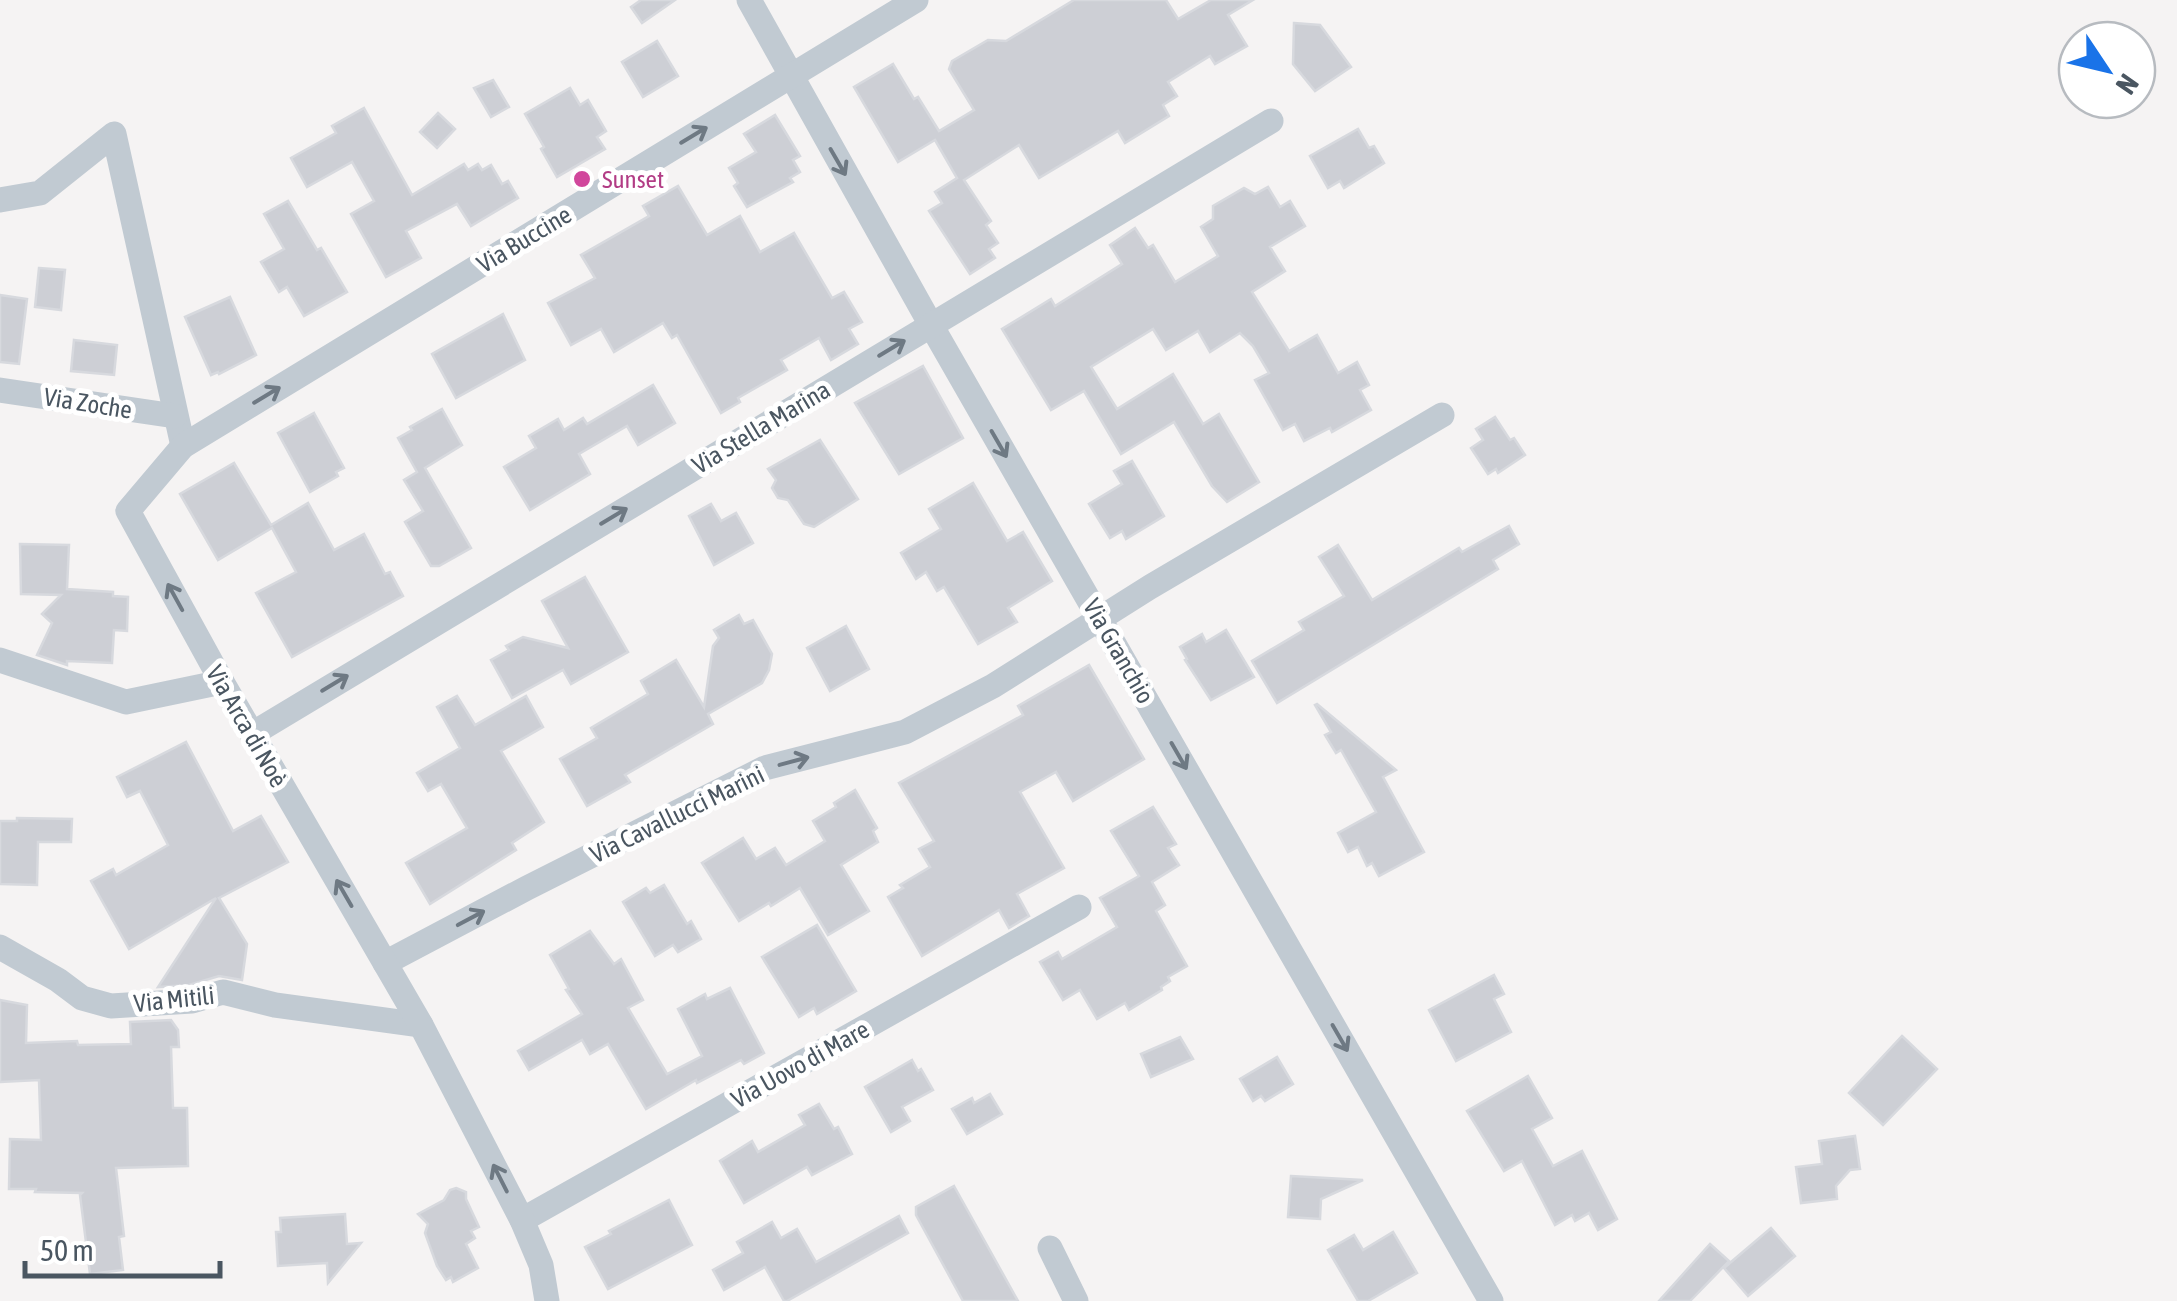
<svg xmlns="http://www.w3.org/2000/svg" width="2177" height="1301" viewBox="0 0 2177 1301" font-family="'Asap Condensed',sans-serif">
<rect width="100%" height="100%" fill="#f5f3f3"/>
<g fill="#cdcfd5" stroke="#d7d9de" stroke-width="2.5">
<polygon points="641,0 675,0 642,23 631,7"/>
<polygon points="1074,0 1166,0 1178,19 1211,0 1253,0 1228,15 1247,46 1215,64 1210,56 1168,82 1177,96 1163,105 1169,116 1125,143 1118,131 1039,178 1019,145 964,180 991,221 986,225 998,243 989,249 995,258 970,274 929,211 942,203 935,192 957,178 935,140 898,162 854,87 893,64 914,99 918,97 939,131 974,110 949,69 952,61 988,40 1006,41"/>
<polygon points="1294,23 1320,25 1351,67 1315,91 1293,64"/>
<polygon points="657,41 678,76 643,97 622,62"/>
<polygon points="493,80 509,107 491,117 474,88"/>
<polygon points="570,88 580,105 588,100 606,131 597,137 605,149 557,177 541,149 544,147 525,114"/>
<polygon points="364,108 412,195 464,164 468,170 478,164 482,170 491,165 502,184 508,181 518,198 471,226 457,204 406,231 421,258 386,277 351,214 374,201 352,162 307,187 291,158 336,133 332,126"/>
<polygon points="438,113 455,129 437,148 420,132"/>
<polygon points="775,115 800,156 793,160 800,172 790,178 793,182 747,207 734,186 738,183 729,168 756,152 744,134"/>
<polygon points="1358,129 1369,148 1374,146 1384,163 1344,188 1340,181 1328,188 1310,156"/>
<polygon points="678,186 707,235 740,216 760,252 794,233 832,298 844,292 862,322 849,329 858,344 831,360 819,338 781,360 787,370 738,398 740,402 721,413 677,335 672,338 663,323 614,352 601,329 571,345 548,303 595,278 581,255 649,216 643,206"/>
<polygon points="1268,187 1280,207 1290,201 1305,226 1270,247 1285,271 1252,292 1289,351 1317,335 1338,373 1357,362 1369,385 1360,390 1371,410 1332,432 1330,428 1304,441 1295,424 1283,430 1255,380 1269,373 1253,346 1240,333 1210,352 1198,331 1166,350 1153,329 1091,367 1117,409 1173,374 1203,424 1219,414 1259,482 1227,502 1212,486 1174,422 1121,454 1084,391 1051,410 1002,329 1051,299 1055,306 1122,264 1110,245 1135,228 1148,248 1153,245 1175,282 1218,256 1201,227 1213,219 1213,206 1244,188 1255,194"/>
<polygon points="288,201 317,250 321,248 347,292 304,316 287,287 279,292 261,262 284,249 264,214"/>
<polygon points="39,268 65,270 61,310 35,307"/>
<polygon points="0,295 27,299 19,364 0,362"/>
<polygon points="230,297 256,355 219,374 218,372 211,375 185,317"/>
<polygon points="503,314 525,360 456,398 432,354"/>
<polygon points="74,340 117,345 114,375 71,371"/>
<polygon points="923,366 963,438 899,474 855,403"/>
<polygon points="653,385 675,423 638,445 627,426 579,454 590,474 530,510 504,467 536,448 529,436 558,419 564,430 583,418 587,424"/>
<polygon points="442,409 462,445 425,468 471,548 439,566 431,566 405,522 423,511 404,480 417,472 398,438 412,430 410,427"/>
<polygon points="314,413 344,468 336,472 338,476 310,492 278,433"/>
<polygon points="1495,417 1510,440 1514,438 1525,455 1498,473 1496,469 1488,474 1471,448 1483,440 1476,429"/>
<polygon points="820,440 858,499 814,527 804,524 788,500 778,498 772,488 776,480 768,469"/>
<polygon points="1132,461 1164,516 1126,539 1122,531 1110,538 1089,504 1122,484 1114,471"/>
<polygon points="234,463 271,525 308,503 334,550 364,534 385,574 390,572 403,596 292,657 256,593 296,572 272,528 218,560 180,494"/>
<polygon points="973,483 1007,541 1023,532 1052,581 1008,608 1017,622 978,644 944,587 937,591 926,572 916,579 901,553 941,529 929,509"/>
<polygon points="711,504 721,521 736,513 753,543 714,565 689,516"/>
<polygon points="1509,526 1519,544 1493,560 1498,569 1277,703 1252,661 1304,630 1299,622 1344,596 1319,557 1338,545 1372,600 1459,548 1462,552"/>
<polygon points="20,544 69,545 67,589 113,592 113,596 128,597 127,631 114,630 112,663 67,661 67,665 37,655 52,623 42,614 61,595 21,594"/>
<polygon points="585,577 628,652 571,684 563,670 512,698 491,660 509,650 506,646 523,637 568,648 542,601"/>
<polygon points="739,615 744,624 753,620 772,654 769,670 762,683 708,714 713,724 625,775 630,782 587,806 560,759 597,738 591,728 648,694 641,681 676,660 704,707 713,646 719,638 714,630"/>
<polygon points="846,626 869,669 830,691 807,648"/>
<polygon points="1226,630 1254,677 1211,700 1185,660 1187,659 1180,647 1202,634 1206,642"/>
<polygon points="1089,665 1144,759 1073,801 1056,772 1020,792 1064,868 1017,894 1029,916 1009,928 999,910 922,956 888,897 903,888 900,885 930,867 919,849 934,841 899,783 1023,715 1018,706"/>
<polygon points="457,696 475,725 526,696 543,727 501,751 544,822 512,843 516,850 430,904 406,863 467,828 441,784 428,791 417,773 460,748 437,707"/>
<polygon points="1317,704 1396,770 1383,777 1424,852 1379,876 1372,863 1367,866 1358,847 1348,852 1338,833 1376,812 1341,750 1336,753 1325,735 1331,732 1315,705"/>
<polygon points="186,742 233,831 261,816 288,862 219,898 247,944 242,980 219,976 189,985 158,987 216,898 129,949 91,881 113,869 116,875 168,845 140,791 127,797 117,777"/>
<polygon points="855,790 877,828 873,831 878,842 841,865 869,911 828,935 800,888 771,906 769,903 739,921 702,863 743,838 756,859 775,848 786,865 825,841 813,821 836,807 834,803"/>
<polygon points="1153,807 1176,844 1168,848 1179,865 1152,882 1165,905 1156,911 1187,966 1168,977 1170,981 1161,987 1162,990 1129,1010 1125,1003 1097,1019 1080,990 1063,1000 1040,962 1058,952 1062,959 1117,927 1100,898 1139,876 1111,831"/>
<polygon points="17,818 72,819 71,842 38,842 37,885 0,884 0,821 17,821"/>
<polygon points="664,885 687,924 691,921 701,939 678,952 673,945 655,956 623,902 646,888 650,893"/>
<polygon points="817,925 856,991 817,1014 814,1008 799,1017 762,957"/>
<polygon points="590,931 614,964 621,959 643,1000 628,1008 667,1074 702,1056 678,1009 705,994 707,999 730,988 764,1053 744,1064 741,1060 697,1083 696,1080 646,1109 608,1044 590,1054 582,1040 529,1070 518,1051 582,1014 566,990 569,989 550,955"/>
<polygon points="1494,975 1504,994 1494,999 1511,1032 1456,1061 1429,1010"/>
<polygon points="0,1000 27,1005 26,1043 77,1041 78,1045 131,1044 130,1022 171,1020 178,1030 179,1047 171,1047 173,1108 187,1108 188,1166 116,1168 124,1236 119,1237 123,1270 90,1274 80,1195 82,1193 35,1192 36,1189 9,1189 10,1139 41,1140 39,1080 0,1082"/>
<polygon points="1902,1036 1937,1069 1883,1125 1849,1093"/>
<polygon points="1180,1037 1193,1059 1151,1077 1141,1054"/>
<polygon points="1277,1057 1293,1084 1265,1101 1261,1096 1253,1101 1240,1079"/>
<polygon points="912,1060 918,1071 921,1069 933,1090 902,1107 910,1121 891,1132 865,1087"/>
<polygon points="1528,1076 1552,1118 1532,1129 1553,1166 1582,1151 1617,1219 1598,1230 1589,1213 1575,1221 1572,1215 1555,1225 1522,1161 1504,1171 1467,1111"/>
<polygon points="990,1094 1002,1114 967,1134 952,1109 972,1098 974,1103"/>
<polygon points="819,1104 834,1129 838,1127 852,1154 812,1175 807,1167 744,1203 720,1161 752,1141 758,1152 805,1125 799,1115"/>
<polygon points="1855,1136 1860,1169 1850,1170 1836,1186 1837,1199 1801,1203 1796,1167 1822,1164 1819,1141"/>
<polygon points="1291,1176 1363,1180 1321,1199 1320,1219 1288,1217"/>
<polygon points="954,1186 1018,1301 963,1301 916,1215 916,1207"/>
<polygon points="456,1188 466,1192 466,1199 479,1227 471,1231 475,1238 466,1244 478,1268 453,1282 451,1277 446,1280 437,1266 425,1233 428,1224 418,1214 444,1200 450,1190"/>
<polygon points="669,1200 692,1245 608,1289 585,1247 611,1234 609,1231"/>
<polygon points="345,1214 347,1244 361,1243 328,1283 327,1263 278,1266 276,1232 281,1232 280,1218"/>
<polygon points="899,1216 908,1233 787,1301 784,1301 765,1267 724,1290 713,1270 743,1253 737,1242 772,1222 781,1238 797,1229 816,1262"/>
<polygon points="1771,1228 1795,1256 1748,1296 1724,1268"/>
<polygon points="1393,1232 1417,1273 1368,1301 1358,1301 1328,1250 1354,1235 1363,1250"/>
<polygon points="1710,1244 1729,1261 1690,1301 1659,1301"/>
</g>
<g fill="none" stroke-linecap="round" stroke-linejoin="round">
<g stroke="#c1cad2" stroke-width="25">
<polyline points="749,0 931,325 1491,1301"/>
<polyline points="0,200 40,193 114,134 183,446"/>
<polyline points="0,390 175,416"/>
<polyline points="0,660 126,702 222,682"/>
<polyline points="252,734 1271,121"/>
<polyline points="0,947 58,980 82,998 111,1006 192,1001 223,992 275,1005 421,1025"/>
<polyline points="385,963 527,888 765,768 905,732 993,686 1150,587 1442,415"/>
<polyline points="522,1220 1079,907"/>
<polyline points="1050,1248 1076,1301"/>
<polyline points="547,1301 541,1265 522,1220 421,1025 222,682 128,511 183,446 916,0"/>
</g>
</g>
<defs><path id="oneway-shaft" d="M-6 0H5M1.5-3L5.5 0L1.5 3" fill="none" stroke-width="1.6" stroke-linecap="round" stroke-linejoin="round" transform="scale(2.5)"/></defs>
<g stroke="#6e7983">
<use href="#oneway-shaft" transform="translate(694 135) rotate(-31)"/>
<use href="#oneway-shaft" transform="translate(838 162) rotate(60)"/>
<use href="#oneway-shaft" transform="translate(892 348) rotate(-31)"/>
<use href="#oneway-shaft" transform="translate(267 395) rotate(-31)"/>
<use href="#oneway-shaft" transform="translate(999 444) rotate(60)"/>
<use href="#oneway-shaft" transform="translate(614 516) rotate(-31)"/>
<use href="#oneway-shaft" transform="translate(175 597) rotate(-119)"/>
<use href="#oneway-shaft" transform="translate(335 683) rotate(-31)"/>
<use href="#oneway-shaft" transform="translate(1179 756) rotate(60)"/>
<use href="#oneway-shaft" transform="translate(794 761) rotate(-15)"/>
<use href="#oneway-shaft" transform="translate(344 893) rotate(-120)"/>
<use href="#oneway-shaft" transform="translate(471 918) rotate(-28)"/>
<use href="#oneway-shaft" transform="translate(1340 1038) rotate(60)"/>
<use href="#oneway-shaft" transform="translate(500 1178) rotate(-117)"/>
</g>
<circle fill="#d1479c" stroke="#fff" stroke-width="4" cx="582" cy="179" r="10"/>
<g text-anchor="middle" stroke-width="10" stroke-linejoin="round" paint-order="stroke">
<g font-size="25" fill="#b23c85" stroke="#fff" text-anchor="start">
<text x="602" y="188">Sunset</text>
</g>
<g font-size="25" fill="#4a5661" stroke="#fff">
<text transform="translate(524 239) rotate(-31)" y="9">Via Buccine</text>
<text transform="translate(88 403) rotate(9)" y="9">Via Zoche</text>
<text transform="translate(761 427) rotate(-31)" y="9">Via Stella Marina</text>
<text transform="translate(1119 651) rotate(60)" y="9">Via Granchio</text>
<text transform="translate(247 726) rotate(60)" y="9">Via Arca di Noè</text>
<text transform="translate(677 814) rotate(-26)" y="9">Via Cavallucci Marini</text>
<text transform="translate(174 999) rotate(-6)" y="9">Via Mitili</text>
<text transform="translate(800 1064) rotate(-29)" y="9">Via Uovo di Mare</text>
</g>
</g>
<g transform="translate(2107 70) rotate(125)"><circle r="48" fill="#ffffff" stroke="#b7bbc0" stroke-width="2.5"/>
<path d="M0-8L18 38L0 25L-18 38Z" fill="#1a73e8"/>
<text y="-15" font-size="28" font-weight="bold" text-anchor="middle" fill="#4a5661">N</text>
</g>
<path d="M25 1261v15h195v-15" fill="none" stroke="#4a5661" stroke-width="5"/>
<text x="40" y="1261" font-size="30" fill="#4a5661" stroke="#ffffff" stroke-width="8" paint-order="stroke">50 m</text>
</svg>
